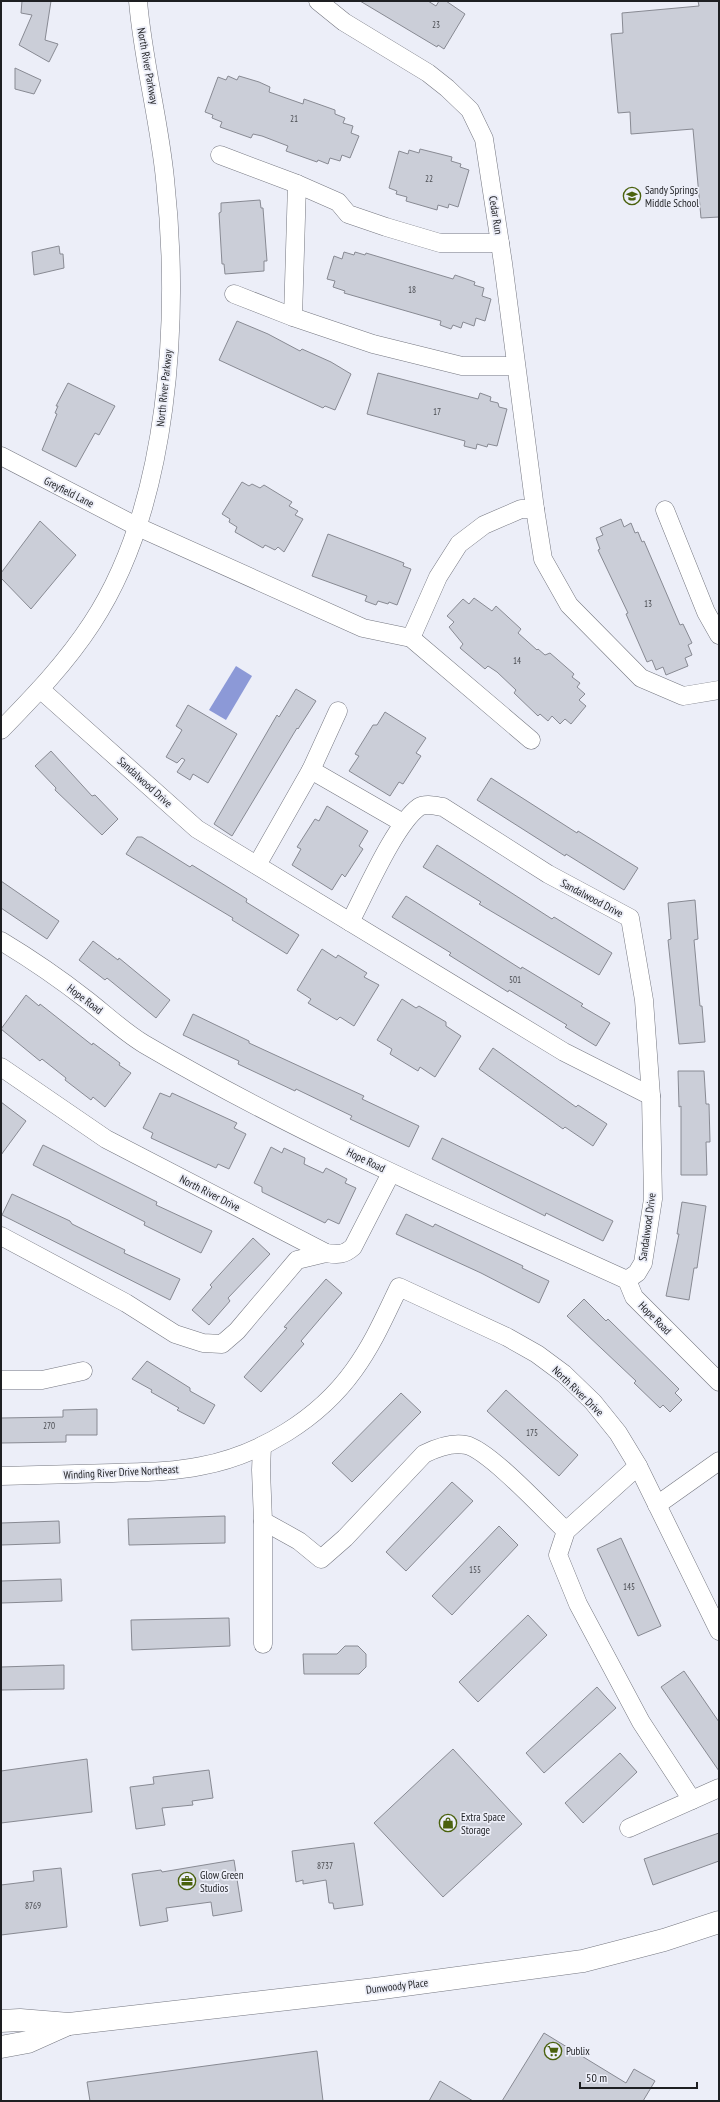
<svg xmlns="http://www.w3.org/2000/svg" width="720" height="2102" viewBox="0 0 720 2102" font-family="'PT Sans Narrow',sans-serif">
<rect width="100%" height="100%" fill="#eceef8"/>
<polygon fill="#8c99d7" points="236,666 252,676 226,720 209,710"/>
<g fill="#cbced8" stroke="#888a93">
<polygon points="22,1 51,1 45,40 58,44 49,62 19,45 32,15 21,13"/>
<polygon points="360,1 428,1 436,6 439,1 446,1 465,14 444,49 438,45 437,47"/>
<polygon points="698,1 719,1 719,217 701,218 693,129 631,134 630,112 618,113 611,34 623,33 622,13 699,6"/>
<polygon points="15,68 41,80 34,94 15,89"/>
<polygon points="228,76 237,80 239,76 259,82 270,87 269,92 303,104 304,99 335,110 335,114 345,118 343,123 353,126 351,133 359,136 350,158 342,155 340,161 330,158 328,164 318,160 317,162 286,151 288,146 262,136 253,134 251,138 220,127 222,122 212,118 213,115 205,112 218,77 226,80"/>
<polygon points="420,149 452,157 451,161 461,164 460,167 469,170 458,207 449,204 448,208 438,205 437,210 406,201 407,197 396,194 397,191 389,188 399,151 408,154 409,150 419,153"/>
<polygon points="260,200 261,208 263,208 267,261 264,261 264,271 225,274 224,264 222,264 219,213 221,212 221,203"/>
<polygon points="59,246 60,254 63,254 64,268 34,275 32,252"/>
<polygon points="344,252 354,255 355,252 365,255 366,253 453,279 455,275 475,282 474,285 484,288 482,296 491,299 485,321 476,318 474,326 463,322 461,328 453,325 451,329 440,325 441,321 344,293 345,291 333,287 335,281 327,279 334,256 342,259"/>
<polygon points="237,321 268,334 300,351 302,349 331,362 351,374 335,410 325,406 323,408 219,360"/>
<polygon points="378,373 478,399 480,393 491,397 490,401 498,403 499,407 507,409 497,446 488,444 487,447 477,444 476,449 464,446 465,441 367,414"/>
<polygon points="68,383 115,406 99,435 95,433 76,467 42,450 57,414 55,413 58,406 56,406"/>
<polygon points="242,482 249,486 252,484 260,488 264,485 282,496 292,502 289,506 298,511 295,515 303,519 284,552 278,547 275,550 265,545 263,548 235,532 237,527 229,522 230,519 222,514"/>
<polygon points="621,519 624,527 631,523 635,533 638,532 642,542 644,541 680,625 683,624 692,643 688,645 692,655 685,658 688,666 666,675 663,667 656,670 652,660 647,662 626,614 628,613 598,550 600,549 596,538 603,535 600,528"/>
<polygon points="40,521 76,555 31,609 1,578 1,573"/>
<polygon points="328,534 394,559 404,563 403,566 411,569 397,605 389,602 388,604 378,601 376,605 365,601 367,596 312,576"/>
<polygon points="474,598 492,611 496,606 521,629 518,633 537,650 538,649 545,655 550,653 574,674 572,677 580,683 577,687 585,694 579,700 586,706 571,724 565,719 560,724 552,716 548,721 540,714 538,716 514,693 516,690 497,672 488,666 485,669 460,648 463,644 449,627 454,622 447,616 463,599 469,604"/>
<polygon points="296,689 316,701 298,729 297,728 232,836 214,824 277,715 279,717"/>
<polygon points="188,705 237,734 208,783 193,774 190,780 177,772 185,760 182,758 177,763 166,757 182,730 176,726"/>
<polygon points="385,712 426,738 416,753 421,756 403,784 399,782 390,796 349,771 359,756 355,754 373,725 377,725"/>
<polygon points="51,751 92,796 95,795 118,819 102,835 55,790 56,788 35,766"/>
<polygon points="491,778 577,833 578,831 638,868 624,890 566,854 565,856 477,800"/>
<polygon points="327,806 368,831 359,846 363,849 345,877 342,874 332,890 292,865 301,849 297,847 315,819 319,821"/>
<polygon points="137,837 142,837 190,867 192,865 247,899 246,902 299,935 287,954 232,920 233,918 126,854"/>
<polygon points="437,845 552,919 554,917 612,953 599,975 479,904 481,902 423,867"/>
<polygon points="1,881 59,921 47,939 1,908"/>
<polygon points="406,896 521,969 522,967 583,1004 581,1006 610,1023 596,1046 565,1027 567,1025 509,990 508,992 449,955 451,953 392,917"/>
<polygon points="695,900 698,939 694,940 700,1006 702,1006 705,1042 679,1044 668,940 671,939 668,903"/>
<polygon points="93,941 118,960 119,958 170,1000 156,1018 107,978 105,980 79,960"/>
<polygon points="322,949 336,958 338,955 367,973 364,977 379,985 354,1026 340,1017 337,1020 308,1003 311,999 297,990"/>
<polygon points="26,995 39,1006 40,1004 92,1045 93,1043 120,1063 119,1065 131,1073 105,1107 93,1097 91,1100 65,1080 66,1078 42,1059 40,1061 1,1029"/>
<polygon points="402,999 416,1008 419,1006 446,1022 446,1026 461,1036 435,1077 420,1067 418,1071 390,1054 392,1049 377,1040"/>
<polygon points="193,1014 249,1041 249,1043 364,1096 362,1099 419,1126 409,1147 350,1119 352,1116 296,1089 295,1091 238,1064 239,1061 183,1035"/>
<polygon points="493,1048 576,1107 578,1105 607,1124 593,1146 565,1127 563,1129 479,1069"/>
<polygon points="678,1071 704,1071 706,1104 709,1104 710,1142 706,1142 707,1175 681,1175 681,1106 679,1107"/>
<polygon points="160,1093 170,1097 172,1093 237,1123 234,1128 246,1134 229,1169 218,1164 216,1168 151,1138 153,1133 143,1128"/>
<polygon points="1,1102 26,1121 1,1155"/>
<polygon points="442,1138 613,1221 603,1241 546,1213 545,1216 432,1159"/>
<polygon points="43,1145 157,1202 156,1205 212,1231 201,1253 144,1225 145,1222 33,1165"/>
<polygon points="271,1147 282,1153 284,1148 305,1158 304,1164 323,1173 326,1168 347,1179 345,1183 356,1188 339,1224 328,1219 325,1223 262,1192 262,1187 254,1183"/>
<polygon points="12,1194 70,1221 72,1224 125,1250 124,1253 180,1279 170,1300 2,1215"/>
<polygon points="682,1202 706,1206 697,1268 694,1268 689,1300 666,1296 679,1234 677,1234"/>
<polygon points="406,1214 433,1227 435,1224 523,1266 522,1268 549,1281 539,1303 481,1273 396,1234"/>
<polygon points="253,1238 270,1254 228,1298 230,1301 209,1325 192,1310 212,1287 210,1285"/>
<polygon points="326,1279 342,1293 301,1341 304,1344 261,1392 244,1377 287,1328 284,1327"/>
<polygon points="584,1299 606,1321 608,1319 679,1389 675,1393 682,1400 670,1412 663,1405 660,1408 634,1383 636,1381 567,1316"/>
<polygon points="147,1361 190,1388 190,1391 215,1405 204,1424 177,1410 179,1408 151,1392 152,1390 132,1379"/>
<polygon points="506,1390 578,1455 559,1476 487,1411"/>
<polygon points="401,1393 421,1412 352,1482 332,1463"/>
<polygon points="97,1409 97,1435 66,1435 66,1442 1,1443 1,1418 63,1417 63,1410"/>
<polygon points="452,1482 473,1501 406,1571 386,1552"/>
<polygon points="225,1516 225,1543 129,1545 128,1519"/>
<polygon points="59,1521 60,1543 1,1545 1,1523"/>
<polygon points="499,1526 518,1545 452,1615 432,1596"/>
<polygon points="621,1538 661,1626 638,1636 597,1549"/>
<polygon points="61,1579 62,1601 1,1603 1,1581"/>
<polygon points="528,1615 547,1635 478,1702 459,1682"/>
<polygon points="229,1618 230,1646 132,1650 131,1620"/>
<polygon points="345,1646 358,1646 366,1654 366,1667 359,1674 304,1674 303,1654 337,1654"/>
<polygon points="64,1665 64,1689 1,1690 1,1667"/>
<polygon points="684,1671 719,1722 719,1771 661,1687"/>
<polygon points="597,1687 616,1708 544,1773 526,1753"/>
<polygon points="453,1749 522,1824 443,1897 374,1823"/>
<polygon points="620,1753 637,1772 583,1823 565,1803"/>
<polygon points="87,1759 92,1812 1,1823 1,1771"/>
<polygon points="209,1770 213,1798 192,1801 193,1805 162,1808 165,1825 136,1829 130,1787 154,1784 153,1777"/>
<polygon points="719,1833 719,1861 653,1885 644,1859"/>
<polygon points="354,1843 363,1905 334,1909 333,1903 329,1903 326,1880 303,1884 303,1880 296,1882 292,1851"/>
<polygon points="234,1860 242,1911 213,1916 211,1902 166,1908 168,1921 140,1926 132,1874 161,1870 162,1872"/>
<polygon points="61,1868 67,1927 1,1935 1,1885 34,1881 33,1871"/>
<polygon points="544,2033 626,2083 634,2069 655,2081 643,2101 502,2101"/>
<polygon points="317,2051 323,2101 90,2101 87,2082"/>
<polygon points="440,2081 473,2101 429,2101"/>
</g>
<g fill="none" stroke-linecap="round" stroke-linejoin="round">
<defs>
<g id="street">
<polyline points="318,1 344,22 428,73 447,88 470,110 484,139 503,263 535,509"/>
<polyline points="220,155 297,184 338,202 348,214 386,227 440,243 500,243"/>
<polyline points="234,294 293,317 373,344 462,366 516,366"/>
<polyline points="293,317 297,184"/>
<polyline points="1,456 138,527 363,628 411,638 531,740"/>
<polyline points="665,510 706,612 719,635"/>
<polyline points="411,638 438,577 459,544 484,525 521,509 535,509 543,559 569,605 641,678 683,696 719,690"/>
<polyline points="40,689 197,829 564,1052 651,1096"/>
<path d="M1 730C34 696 66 663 92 623 170 504 180 317 165 179 159 119 143 61 138 1"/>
<polyline points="311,770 403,823"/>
<polyline points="257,865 311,770 338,711"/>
<path d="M350 922C365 894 395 824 419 807 426 803 436 806 443 807L548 874 630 918 644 1000 651 1096 653 1199 643 1263 637 1273 627 1280"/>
<path d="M1 941C31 959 60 979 87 1000 105 1014 124 1032 144 1044 299 1135 464 1206 627 1280L634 1297 719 1382"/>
<path d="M1 1067 106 1139 326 1253C338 1255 344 1255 353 1247L391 1173"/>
<polyline points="1,1236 126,1303 175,1334 203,1343 222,1344 237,1331 297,1260 326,1253"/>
<polyline points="1,1380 42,1380 83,1371"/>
<path d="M262 1446 261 1470 263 1521 299 1541 321 1559 345 1538 424 1454C436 1448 452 1442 466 1445 489 1450 546 1512 566 1531"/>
<polyline points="638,1466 566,1531 558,1555 578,1604 641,1722 692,1800"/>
<path d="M1 1476C38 1475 76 1474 113 1473 142 1472 172 1472 201 1466 260 1455 319 1419 354 1370 373 1344 385 1316 399 1287L507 1337 537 1354 564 1374 593 1402 618 1433 638 1466 719 1631"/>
<polyline points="657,1505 719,1461"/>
<polyline points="263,1521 263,1644"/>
<polyline points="629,1828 719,1788"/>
</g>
<g id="secondary">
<polyline points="1,2021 20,2020 69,2024 375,1989 583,1961 664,1940 719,1922"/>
<polyline points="1,2047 28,2042 66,2025"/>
</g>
</defs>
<use href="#street" stroke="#757780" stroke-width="19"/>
<use href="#secondary" stroke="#757780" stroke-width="23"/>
<use href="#street" stroke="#fff" stroke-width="18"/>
<use href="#secondary" stroke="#fff" stroke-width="22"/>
</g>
<defs>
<symbol id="school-ring" viewBox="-11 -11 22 22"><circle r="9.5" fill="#eceef8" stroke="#4a610d" stroke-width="1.5"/><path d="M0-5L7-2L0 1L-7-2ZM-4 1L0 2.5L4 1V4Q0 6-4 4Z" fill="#4a610d"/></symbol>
<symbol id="shop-ring" viewBox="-11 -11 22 22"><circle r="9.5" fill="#eceef8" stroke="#4a610d" stroke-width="1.5"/><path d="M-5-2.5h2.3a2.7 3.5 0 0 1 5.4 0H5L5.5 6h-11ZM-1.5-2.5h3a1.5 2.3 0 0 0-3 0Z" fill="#4a610d"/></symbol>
<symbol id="office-ring" viewBox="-11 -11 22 22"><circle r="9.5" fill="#eceef8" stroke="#4a610d" stroke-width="1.5"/><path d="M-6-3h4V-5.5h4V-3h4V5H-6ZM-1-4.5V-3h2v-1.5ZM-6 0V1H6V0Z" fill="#4a610d"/></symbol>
<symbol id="supermarket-ring" viewBox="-11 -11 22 22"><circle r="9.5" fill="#eceef8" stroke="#4a610d" stroke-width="1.5"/><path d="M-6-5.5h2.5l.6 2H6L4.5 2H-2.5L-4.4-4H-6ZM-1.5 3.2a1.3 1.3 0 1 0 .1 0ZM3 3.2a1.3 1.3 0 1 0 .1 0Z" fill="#4a610d"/></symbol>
</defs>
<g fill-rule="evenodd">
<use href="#school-ring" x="622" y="186" width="20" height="20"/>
<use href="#shop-ring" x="438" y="1813" width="20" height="20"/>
<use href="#office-ring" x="177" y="1871" width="20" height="20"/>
<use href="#supermarket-ring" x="543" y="2041" width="20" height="20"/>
</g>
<g text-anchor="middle" stroke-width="3.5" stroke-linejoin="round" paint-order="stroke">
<g font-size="9" fill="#494b50">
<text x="436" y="28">23</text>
<text x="294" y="122">21</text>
<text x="429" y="182">22</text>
<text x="412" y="293">18</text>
<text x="437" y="415">17</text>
<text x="648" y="607">13</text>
<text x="517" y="664">14</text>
<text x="515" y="983">501</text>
<text x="49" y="1429">270</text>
<text x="532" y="1436">175</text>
<text x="475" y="1573">155</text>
<text x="629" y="1590">145</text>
<text x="325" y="1869">8737</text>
<text x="33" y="1909">8769</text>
</g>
<g font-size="11" fill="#1e1f22" stroke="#eceef8">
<text transform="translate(148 66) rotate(80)" y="4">North River Parkway</text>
<text transform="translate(496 215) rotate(81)" y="4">Cedar Run</text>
<text transform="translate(164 388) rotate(-84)" y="4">North River Parkway</text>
<text transform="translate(69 492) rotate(27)" y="4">Greyfield Lane</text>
<text transform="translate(145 782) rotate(42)" y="4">Sandalwood Drive</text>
<text transform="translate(592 898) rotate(28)" y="4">Sandalwood Drive</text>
<text transform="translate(85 999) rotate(37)" y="4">Hope Road</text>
<text transform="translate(366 1160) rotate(26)" y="4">Hope Road</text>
<text transform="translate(210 1193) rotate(27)" y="4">North River Drive</text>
<text transform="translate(647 1227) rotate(-82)" y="4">Sandalwood Drive</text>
<text transform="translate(655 1318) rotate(45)" y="4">Hope Road</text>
<text transform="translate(578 1391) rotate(44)" y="4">North River Drive</text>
<text transform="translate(121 1472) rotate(-3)" y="4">Winding River Drive Northeast</text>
<text transform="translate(397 1986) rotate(-7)" y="4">Dunwoody Place</text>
</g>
<g font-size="11" fill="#1e1f22" stroke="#eceef8" text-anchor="start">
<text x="645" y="194">Sandy Springs<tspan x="645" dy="13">Middle School</tspan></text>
<text x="461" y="1821">Extra Space<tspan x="461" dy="13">Storage</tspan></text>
<text x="200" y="1879">Glow Green<tspan x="200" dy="13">Studios</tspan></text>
<text x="566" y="2055">Publix</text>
</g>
</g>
<rect width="720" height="2102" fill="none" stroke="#1e1f22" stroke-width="4"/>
<path d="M580 2082v6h117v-6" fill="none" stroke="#1e1f22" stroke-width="2"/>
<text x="586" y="2082" font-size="12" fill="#1e1f22" stroke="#eceef8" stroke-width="3" paint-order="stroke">50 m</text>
</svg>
